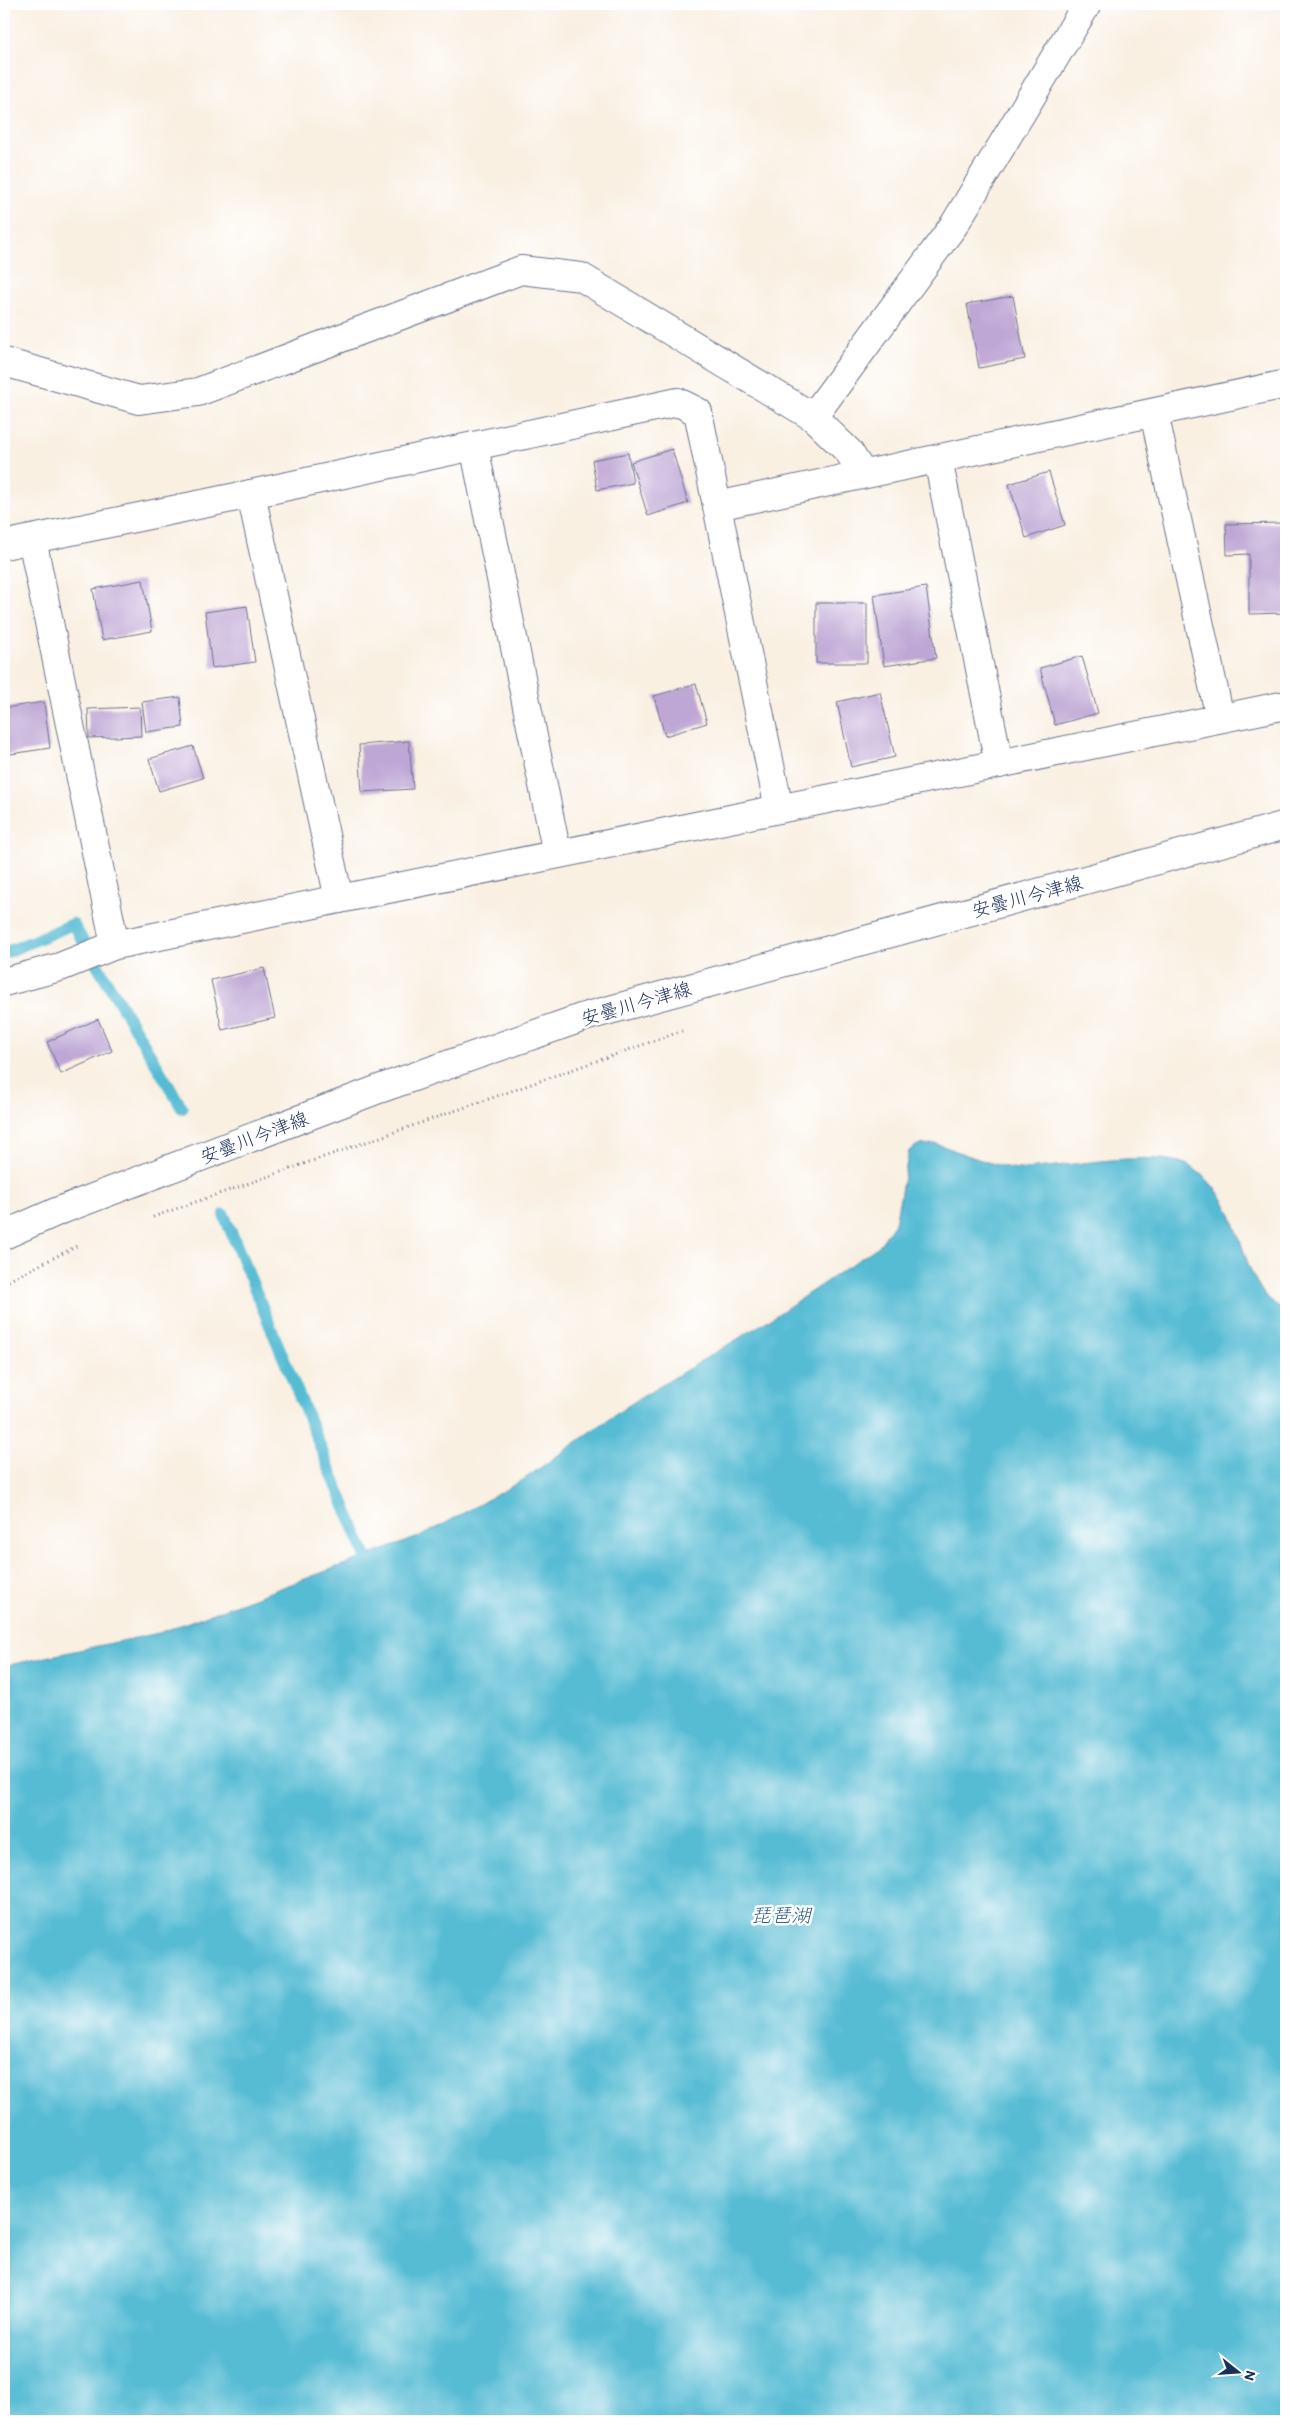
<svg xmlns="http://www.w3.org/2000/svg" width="1290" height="2425" viewBox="0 0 1290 2425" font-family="Itim,'Klee One',sans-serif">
<rect width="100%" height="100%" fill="#fff"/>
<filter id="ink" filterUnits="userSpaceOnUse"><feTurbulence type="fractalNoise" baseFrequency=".02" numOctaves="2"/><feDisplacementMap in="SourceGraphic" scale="10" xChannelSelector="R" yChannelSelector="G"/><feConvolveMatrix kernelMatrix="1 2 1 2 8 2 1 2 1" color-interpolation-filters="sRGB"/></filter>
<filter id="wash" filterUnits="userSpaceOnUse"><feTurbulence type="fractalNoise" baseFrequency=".0096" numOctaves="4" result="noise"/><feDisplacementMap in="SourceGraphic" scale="20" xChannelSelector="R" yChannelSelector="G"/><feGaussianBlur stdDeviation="1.12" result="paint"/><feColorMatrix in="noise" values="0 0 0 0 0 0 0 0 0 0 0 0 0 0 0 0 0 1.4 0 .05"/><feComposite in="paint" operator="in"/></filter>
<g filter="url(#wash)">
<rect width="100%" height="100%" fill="#f9f0e2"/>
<path fill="#56bcd4" stroke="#387699" d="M937 1144C963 1153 989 1165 1017 1169 1026 1170 1037 1167 1047 1167 1081 1164 1166 1149 1193 1168 1246 1206 1233 1255 1267 1298 1272 1303 1280 1307 1286 1310V2421H4V1666L159 1633 424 1535 523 1480 629 1405 772 1318 879 1246 895 1223 909 1151 918 1145Z"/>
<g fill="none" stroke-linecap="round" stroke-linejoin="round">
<g stroke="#56bcd4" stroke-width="12">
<polyline points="4,949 7,952 73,924 182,1108"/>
<polyline points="224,1215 372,1571"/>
</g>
</g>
<g id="blocks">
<g fill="#bfa7d5">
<polygon points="1013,296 1025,359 979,368 967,304"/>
<polygon points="672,449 688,503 648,516 631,462"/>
<polygon points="628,453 633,483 597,490 592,460"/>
<polygon points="1049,472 1065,525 1026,538 1009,484"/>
<polygon points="1286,523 1286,613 1249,614 1249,554 1227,555 1226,524"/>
<polygon points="143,580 152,631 102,640 93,589"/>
<polygon points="926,587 936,658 884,666 874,595"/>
<rect x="816" y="603" width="51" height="60"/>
<polygon points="247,606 255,662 212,668 205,612"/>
<polygon points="1082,656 1098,713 1055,725 1040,668"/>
<polygon points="696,684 707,723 665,736 654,696"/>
<polygon points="880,692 895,757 851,767 837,702"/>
<polygon points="180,697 183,727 146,732 142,702"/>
<polygon points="44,702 50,748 4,755 4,708"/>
<polygon points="140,707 141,736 89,738 88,709"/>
<polygon points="409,741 413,789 362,792 359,745"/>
<polygon points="193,746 203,778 159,791 149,759"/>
<polygon points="264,968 275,1018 222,1030 211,980"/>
<polygon points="98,1019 112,1051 61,1074 47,1042"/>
</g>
</g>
</g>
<g filter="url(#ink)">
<use href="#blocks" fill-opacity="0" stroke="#69738c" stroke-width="1"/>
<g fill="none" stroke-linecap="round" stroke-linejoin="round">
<defs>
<g id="minor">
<polyline points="4,362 139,400 198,392 521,270 581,277 813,417 954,225 1087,4"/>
<polyline points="1154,413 1220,718"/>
<polyline points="813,417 849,452 863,474"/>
<polyline points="474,446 557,854"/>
<polyline points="938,459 999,764"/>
<polyline points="251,494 339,899"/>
<polyline points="717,506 779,809"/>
<polyline points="4,545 32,539"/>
<polyline points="115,945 32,539 251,494 678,402 698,412 717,506 1286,384"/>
<polyline points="4,982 60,967 115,945 1286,705"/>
</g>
<polyline id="secondary" points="4,1235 56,1212 379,1089 584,1017 1286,825"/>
</defs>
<use href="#minor" stroke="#69738c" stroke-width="30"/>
<use href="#secondary" stroke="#69738c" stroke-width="30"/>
<g stroke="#69738c" stroke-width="3" stroke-dasharray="1 4" stroke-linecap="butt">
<polyline points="153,1217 682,1031"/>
<polyline points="4,1283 77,1246"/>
</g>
<use href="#minor" stroke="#fff" stroke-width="28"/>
<use href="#secondary" stroke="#fff" stroke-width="28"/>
</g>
</g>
<g text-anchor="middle" stroke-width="5" stroke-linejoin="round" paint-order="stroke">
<g font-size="19" fill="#1b2f5e" stroke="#fff">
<text transform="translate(1027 896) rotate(-15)" y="7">安曇川今津線</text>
<text transform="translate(636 1003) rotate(-16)" y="7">安曇川今津線</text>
<text transform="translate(254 1137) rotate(-21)" y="7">安曇川今津線</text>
</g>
<g font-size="20" font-style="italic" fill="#306087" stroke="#fff">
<text x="781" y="1922">琵琶湖</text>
</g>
</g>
<rect width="1290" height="2425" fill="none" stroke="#fff" stroke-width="20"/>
<g transform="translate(1238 2372) rotate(107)" stroke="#ffffff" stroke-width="4" paint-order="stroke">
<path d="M0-4L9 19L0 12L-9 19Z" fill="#1b2f5e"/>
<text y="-8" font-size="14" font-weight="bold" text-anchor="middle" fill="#1b2f5e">N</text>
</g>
</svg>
